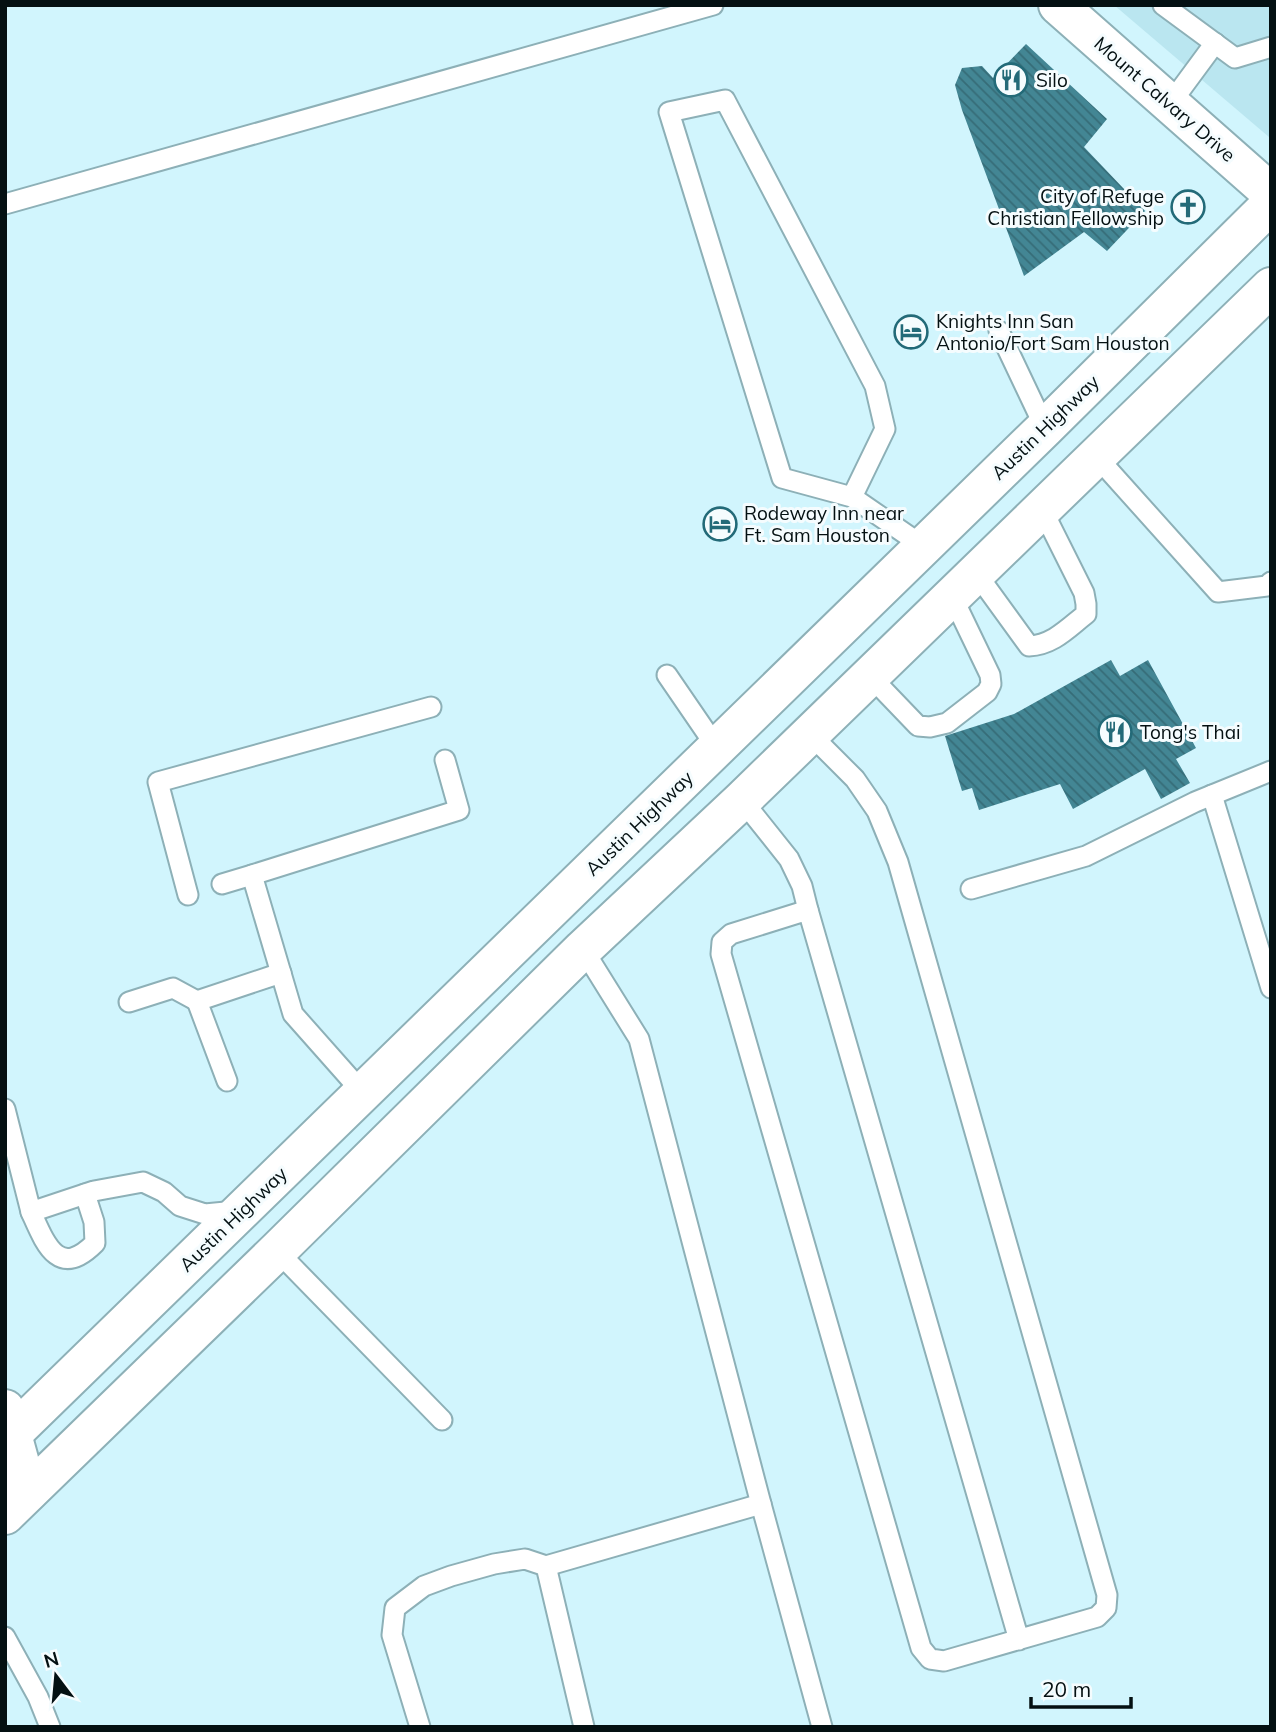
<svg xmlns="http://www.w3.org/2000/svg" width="1276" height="1732" viewBox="0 0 1276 1732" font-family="Mulish,sans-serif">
<defs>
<pattern id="building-back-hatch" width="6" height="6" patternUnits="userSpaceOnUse" patternTransform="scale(1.75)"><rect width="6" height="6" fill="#438694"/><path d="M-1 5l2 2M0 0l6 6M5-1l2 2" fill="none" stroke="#366c77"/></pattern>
</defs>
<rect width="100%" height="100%" fill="#d1f5fd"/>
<polygon fill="#bae6f0" points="1114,5 1271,5 1271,136 1269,137"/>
<g fill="url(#building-back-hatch)">
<polygon points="1026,44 1107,119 1084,147 1145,211 1107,251 1084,232 1024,276 962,110 955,85 962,68 982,66 993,78"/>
<polygon points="1111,660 1120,676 1148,660 1196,748 1176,759 1190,783 1161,799 1145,769 1073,809 1060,784 979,810 972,788 962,791 945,736 1014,714"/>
</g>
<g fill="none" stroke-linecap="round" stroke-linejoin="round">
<defs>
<g id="lane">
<polyline points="1163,5 1235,58 1271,47"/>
<polyline points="1170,104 1215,43"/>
<polyline points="5,204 713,5"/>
<polyline points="999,331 1045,428"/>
<polyline points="1096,456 1218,592 1267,586 1271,582"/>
<polyline points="852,497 885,429 875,386 725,100 669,112 782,478 852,497 923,546"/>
<path d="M976 573 1029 646C1053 645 1068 628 1086 614V604L1084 593 1042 509"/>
<polyline points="667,675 717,748"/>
<polyline points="870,676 918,726 930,727 947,723 987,692 991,684 990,675 952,596"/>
<polyline points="810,734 855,779 877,811 898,862 1107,1595 1106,1608 1097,1617 944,1661 930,1659 921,1648 721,954 722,942 731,934 808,910 1019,1640"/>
<polyline points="1212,795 1271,988"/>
<polyline points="742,800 789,859 802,886 808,910"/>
<polyline points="222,884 252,875"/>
<polyline points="971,889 1086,856 1195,802 1271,771"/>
<polyline points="188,895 158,782 431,707"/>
<polyline points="583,949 639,1039 761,1504 822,1727"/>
<polyline points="129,1002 173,988 197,1001"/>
<polyline points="227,1081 197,1001 281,973"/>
<polyline points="363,1093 293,1014 252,875 459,810 445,760"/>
<polyline points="5,1109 31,1212 94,1191 143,1182 164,1192 180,1206 205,1214 236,1211"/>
<path d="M31 1212C45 1243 58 1280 95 1243L94 1222 85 1194"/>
<polyline points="277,1251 442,1420"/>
<polyline points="546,1566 761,1504"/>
<polyline points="5,1637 38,1697 50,1727"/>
<polyline points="420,1727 392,1635 395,1608 424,1586 451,1576 494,1564 525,1559 546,1566 584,1727"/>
</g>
<g id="street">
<polyline points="1058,5 1271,193"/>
<polyline points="5,1409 28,1492"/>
</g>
<g id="primary">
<polyline points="5,1441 1045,428 1271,204"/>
<polyline points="5,1515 277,1251 583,949 742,800 1271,287"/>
</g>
</defs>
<use href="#lane" stroke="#8db0b7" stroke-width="23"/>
<use href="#street" stroke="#8db0b7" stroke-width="42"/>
<use href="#primary" stroke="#8db0b7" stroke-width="42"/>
<use href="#lane" stroke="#fff" stroke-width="19"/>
<use href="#street" stroke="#fff" stroke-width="38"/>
<use href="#primary" stroke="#fff" stroke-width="38"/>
</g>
<defs>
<symbol id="restaurant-ring" viewBox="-11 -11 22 22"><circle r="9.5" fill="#f5fcfe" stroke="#236a78" stroke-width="1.5"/><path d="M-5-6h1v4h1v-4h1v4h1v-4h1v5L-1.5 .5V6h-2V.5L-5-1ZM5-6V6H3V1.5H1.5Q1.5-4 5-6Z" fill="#236a78"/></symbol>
<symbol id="church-ring" viewBox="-11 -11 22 22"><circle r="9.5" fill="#f5fcfe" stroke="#236a78" stroke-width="1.5"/><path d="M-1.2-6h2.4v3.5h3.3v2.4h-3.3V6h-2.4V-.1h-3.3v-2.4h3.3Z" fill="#236a78"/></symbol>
<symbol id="hotel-ring" viewBox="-11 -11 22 22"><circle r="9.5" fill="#f5fcfe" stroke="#236a78" stroke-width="1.5"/><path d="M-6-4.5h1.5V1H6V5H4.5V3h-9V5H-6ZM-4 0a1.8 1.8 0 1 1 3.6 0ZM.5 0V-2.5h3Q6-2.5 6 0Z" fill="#236a78"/></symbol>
</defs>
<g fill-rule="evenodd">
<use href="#restaurant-ring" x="992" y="61" width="38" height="38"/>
<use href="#church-ring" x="1169" y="188" width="38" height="38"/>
<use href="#hotel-ring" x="892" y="313" width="38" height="38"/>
<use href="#hotel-ring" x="701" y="505" width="38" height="38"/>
<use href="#restaurant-ring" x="1096" y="713" width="38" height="38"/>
</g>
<g text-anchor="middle" stroke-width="6" stroke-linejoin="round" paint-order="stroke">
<g font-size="19" fill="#041012" stroke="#f5fcfe" text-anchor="start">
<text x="1036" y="87">Silo</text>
<text x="1164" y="203" text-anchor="end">City of Refuge<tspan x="1164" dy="22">Christian Fellowship</tspan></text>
<text x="936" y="328">Knights Inn San<tspan x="936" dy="22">Antonio/Fort Sam Houston</tspan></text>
<text x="744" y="520">Rodeway Inn near<tspan x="744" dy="22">Ft. Sam Houston</tspan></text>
<text x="1140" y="739">Tong's Thai</text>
</g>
<g font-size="19" fill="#041012" stroke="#f5fcfe">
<text transform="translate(1165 99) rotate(41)" y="7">Mount Calvary Drive</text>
<text transform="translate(1045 427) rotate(-44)" y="7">Austin Highway</text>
<text transform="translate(639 823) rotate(-44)" y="7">Austin Highway</text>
<text transform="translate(233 1219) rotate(-44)" y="7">Austin Highway</text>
</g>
</g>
<rect width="1276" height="1732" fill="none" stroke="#041012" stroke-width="14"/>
<g transform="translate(56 1676) rotate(344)" stroke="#f5fcfe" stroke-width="5" paint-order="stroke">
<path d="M0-5L12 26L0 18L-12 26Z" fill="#041012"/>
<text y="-10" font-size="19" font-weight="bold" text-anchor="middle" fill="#041012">N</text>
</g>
<path d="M1031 1697v10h100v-10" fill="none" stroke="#041012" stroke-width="3.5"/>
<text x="1042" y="1697" font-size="21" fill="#041012" stroke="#f5fcfe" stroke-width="5" paint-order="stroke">20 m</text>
</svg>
